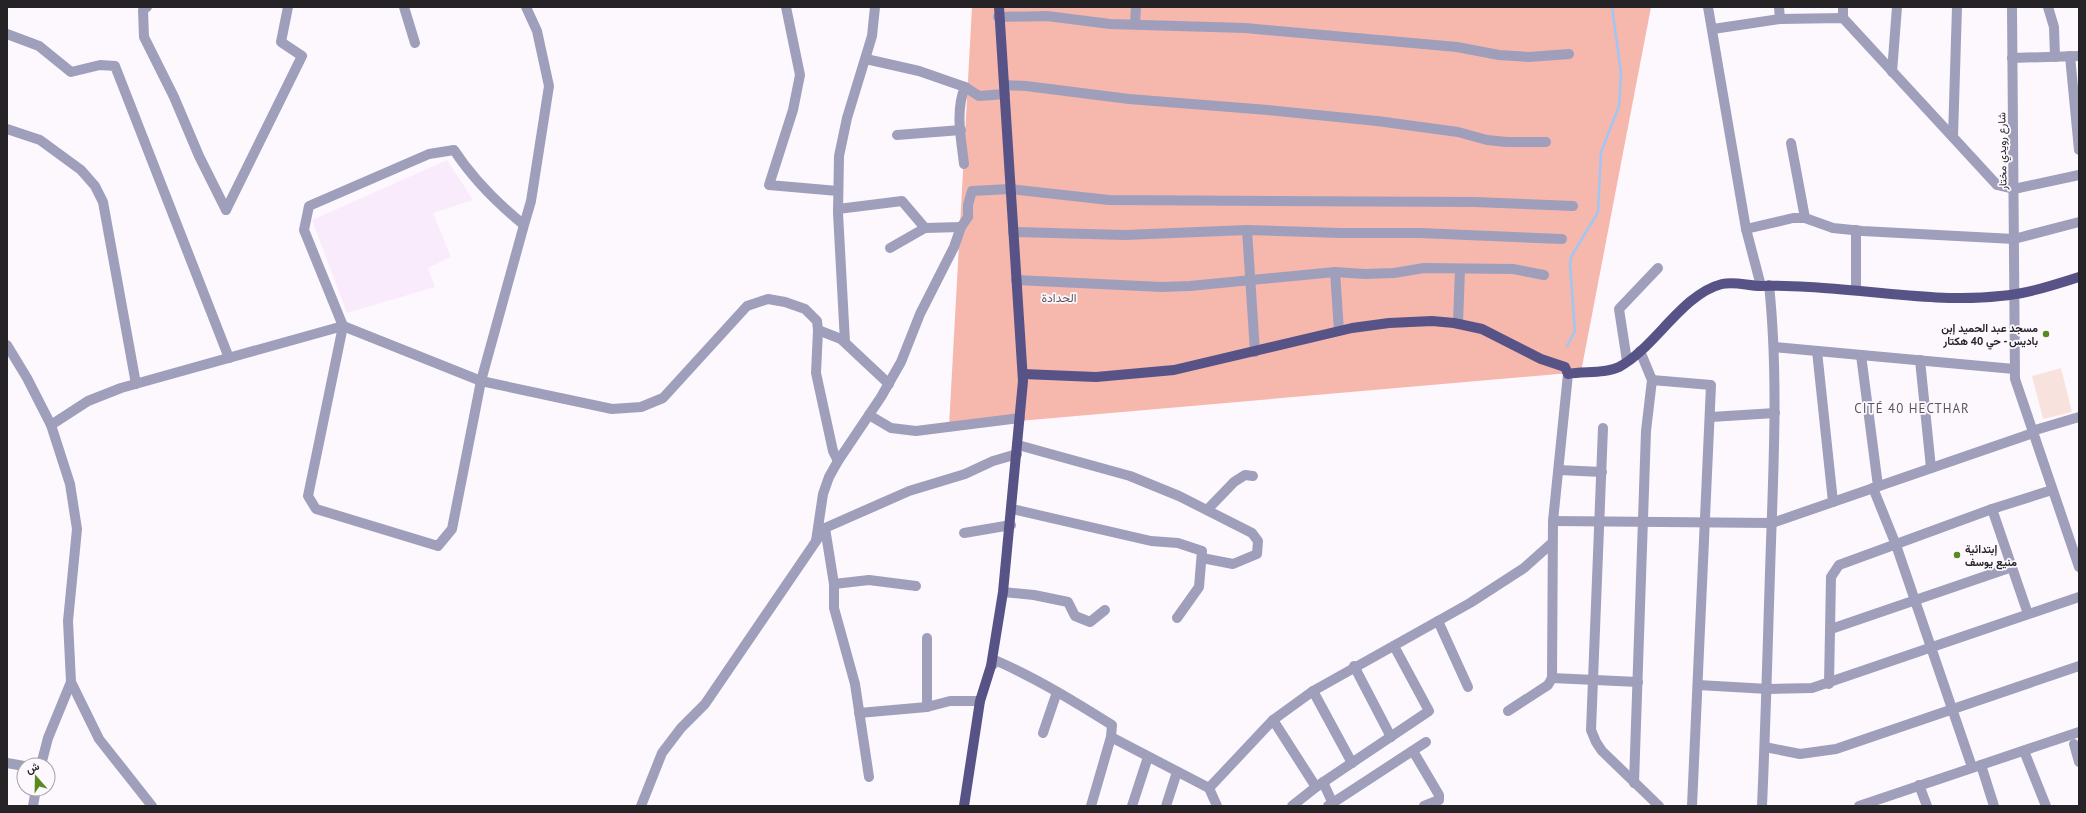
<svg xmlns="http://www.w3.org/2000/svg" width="2086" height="813" viewBox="0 0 2086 813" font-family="'PT Sans',Vazirmatn,sans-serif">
<rect width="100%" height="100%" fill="#fdf8fe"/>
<polygon fill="#f9ebfc" points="447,160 473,200 433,213 451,257 428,268 435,287 347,313 312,220"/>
<polygon fill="#f8e2de" points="2061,368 2072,412 2043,419 2032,376"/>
<polygon fill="#f6b7ad" points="972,7 1651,7 1581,372 949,427"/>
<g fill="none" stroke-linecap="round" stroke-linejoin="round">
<polyline stroke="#a0c7f4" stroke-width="2.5" points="1567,346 1575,331 1570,265 1571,257 1598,212 1601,152 1619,106 1621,73 1612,7"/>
<g stroke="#9f9fbc" stroke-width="10">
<polyline points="147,7 143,10 144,37 174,97 199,156 226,210"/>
<polyline points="404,7 415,43"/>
<polyline points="786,7 800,75 793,110 769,185 838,191"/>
<polyline points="1708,7 1746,229 1761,286"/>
<polyline points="1779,7 1780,19"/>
<polyline points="2012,7 2015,379 2079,567"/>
<polyline points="2048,7 2054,27 2055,57"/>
<polyline points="998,17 1047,16 1110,24 1245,28 1457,47 1499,55 1529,57 1569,54"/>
<polyline points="1843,18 1843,7"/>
<polyline points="1135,24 1136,7"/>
<polyline points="1713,29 1780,19 1843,18 1997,185 2014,189 2079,175"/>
<polyline points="7,34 39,46 71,72 100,65 115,66 229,358"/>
<polyline points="2070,56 2079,150"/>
<polyline points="2012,58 2079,56"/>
<polyline points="866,59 919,71 965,87 979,96 1005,94"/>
<polyline points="1892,72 1897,7"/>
<polyline points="1004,85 1026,86 1129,99 1268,110 1377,121 1458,132 1487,140 1507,142 1546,142"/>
<polyline points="7,129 40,140 81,170 95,186 103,202 136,384"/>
<polyline points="897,135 961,130"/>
<polyline points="1953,137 1957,7"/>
<polyline points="1791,143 1805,218"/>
<path d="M964 164C961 138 955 111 965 87"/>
<polyline points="838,209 902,201 925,228 961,227"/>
<polyline points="226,210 302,56 281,42 288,7"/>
<path d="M524 225C497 203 473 179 454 150L429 154 309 206 304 230 343 326 308 496 316 509 438 546 452 529 481 381 524 225 531 201 549 86 537 31 526 7"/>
<polyline points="1746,229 1793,218 1805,218 1833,228 1862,231 2014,239 2079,222"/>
<polyline points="1247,230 1255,352"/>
<polyline points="1856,230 1856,290"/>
<polyline points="1013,232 1125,235 1247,230 1341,233 1420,233 1562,239"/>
<polyline points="890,248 925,228"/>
<polyline points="1335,272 1339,331"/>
<polyline points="1016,280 1162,287 1190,286 1335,272 1365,274 1394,273 1424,268 1513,269 1544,275"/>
<polyline points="1458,323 1460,269"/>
<polyline points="818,330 841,339 889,384"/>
<polyline points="845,342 838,213 839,156 847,118 872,36 875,7"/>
<polyline points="7,345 27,378 51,425 70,484 77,529 68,621 71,682 99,739 152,806"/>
<polyline points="1774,347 2014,369"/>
<polyline points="1817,351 1833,502"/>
<polyline points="1861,355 1878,486"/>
<polyline points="1920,360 1931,468"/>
<polyline points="1627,361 1619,309 1658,268"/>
<polyline points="1652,380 1711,385 1692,806"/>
<polyline points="869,415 891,428 916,431 1020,418"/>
<polyline points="1711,417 1775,413"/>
<polyline points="51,425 88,401 121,388 343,326 481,381 612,409 641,407 663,398 747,306 768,299 785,302 805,309 817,321 818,330 816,373 833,451 838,461"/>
<polyline points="1603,428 1591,730 1596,742 1602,751 1659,806"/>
<polyline points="2032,431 2079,417"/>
<polyline points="1018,445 1130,476 1179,496 1252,533 1258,541 1257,554 1233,564 1202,558"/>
<polyline points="1559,470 1602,472"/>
<polyline points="1873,488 1896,545 1972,767"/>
<polyline points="1012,509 1151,541 1178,543 1202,551 1199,587 1177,618"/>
<polyline points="1992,509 2028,614"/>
<polyline points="1207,510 1234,482 1245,475 1253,476"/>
<polyline points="1553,521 1772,523 2033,433"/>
<polyline points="825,528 834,584 834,608 855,684 869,777"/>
<polyline points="964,533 1011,525"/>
<polyline points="816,541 823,494 829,477 838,461 881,397 901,362 920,314 954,247 961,227 968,217 968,205 972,191 1010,189 1109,200 1474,202 1573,206"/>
<polyline points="834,584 869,580 916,586"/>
<polyline points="1003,592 1034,595 1068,602 1075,616 1090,622 1105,610"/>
<polyline points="1438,621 1468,687"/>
<polyline points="1831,629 2012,567"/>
<polyline points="927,638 927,707"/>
<path d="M991 666 997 661C1038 679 1075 702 1112 725L1111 737 1209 788 1217 806"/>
<polyline points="1354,666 1391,737"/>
<polyline points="1552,678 1638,682"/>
<polyline points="1829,684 1831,577 1839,565 1992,509 2052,490"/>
<polyline points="1698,685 1768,689 1812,688 2079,597"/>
<polyline points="1313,691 1352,763"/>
<polyline points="1508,711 1548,685 1552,678 1553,521 1568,374"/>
<polyline points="859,713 927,707 950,701 980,701"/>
<polyline points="1273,720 1316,787"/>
<polyline points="1043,733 1057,692"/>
<polyline points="2074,744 2079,762"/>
<polyline points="1765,747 1800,754 1836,749 2079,666"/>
<polyline points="1413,751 1439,795 1439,800 1424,806"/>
<polyline points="2024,751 2046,806"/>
<polyline points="7,763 24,766"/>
<polyline points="41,765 48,738 71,682"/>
<polyline points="1981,765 1994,806"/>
<polyline points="1323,782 1334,806"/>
<polyline points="1634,783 1646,431 1652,380 1640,351"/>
<polyline points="1919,785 1927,806"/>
<polyline points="1209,788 1273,720 1313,691 1470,603 1524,568 1552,543"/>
<polyline points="33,806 36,789"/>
<polyline points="641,806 662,753 681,728 705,704 825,528 909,491 965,474 993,461 1017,454"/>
<polyline points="1091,806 1111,737"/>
<polyline points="1132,806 1148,757"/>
<polyline points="1166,806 1177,772"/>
<polyline points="1292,806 1316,787 1429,711 1394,646"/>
<polyline points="1328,806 1426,742"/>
<path d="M1762 806C1766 718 1768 630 1771 542 1774 457 1778 370 1769 285"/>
<polyline points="1859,806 2079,732"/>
</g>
<g stroke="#575386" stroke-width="10">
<path d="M1023 374 1096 377 1174 370 1352 328 1389 323 1432 321 1454 323 1482 329 1541 359 1565 367 1568 374C1584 371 1604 374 1619 367 1655 348 1682 294 1722 284 1735 281 1748 286 1761 286 1777 285 1793 286 1809 287 1870 290 1940 303 2000 296 2027 294 2053 285 2079 277"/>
<polyline points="964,806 980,701 991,666 1003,592 1023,381 999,7"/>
</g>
</g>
<g fill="#598a1f" stroke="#fdf8fe" stroke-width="1.5">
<circle cx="2046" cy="334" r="4"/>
<circle cx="1957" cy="555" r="4"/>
</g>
<g text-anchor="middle" stroke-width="3.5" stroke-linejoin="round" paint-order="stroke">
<g font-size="11" fill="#262327" stroke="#fdf8fe">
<text transform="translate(2002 151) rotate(-91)" y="4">شارع رويدي مختار</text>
</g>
<g font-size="11" font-weight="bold" fill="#262327" stroke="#fdf8fe" text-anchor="end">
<text x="2038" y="332">مسجد عبد الحميد إبن<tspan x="2038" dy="13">باديس - حي 40 هكتار</tspan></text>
<text x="1965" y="553" text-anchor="start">إبتدائية<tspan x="1965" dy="13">منيع يوسف</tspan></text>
</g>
<g font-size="12" fill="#5c555d" stroke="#fdf8fe">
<text x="1059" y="302">الحدادة</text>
</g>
<g font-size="13" letter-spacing="1" fill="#5c555d" stroke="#fdf8fe">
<text x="1912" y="413">CITÉ 40 HECTHAR</text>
</g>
</g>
<rect width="2086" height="813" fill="none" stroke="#262327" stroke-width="16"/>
<g transform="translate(36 777) rotate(340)"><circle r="19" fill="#fdf8fe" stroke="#a7a3a8"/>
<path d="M0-3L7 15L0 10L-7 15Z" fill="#598a1f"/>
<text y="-6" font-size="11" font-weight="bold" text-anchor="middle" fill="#262327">ش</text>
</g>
</svg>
